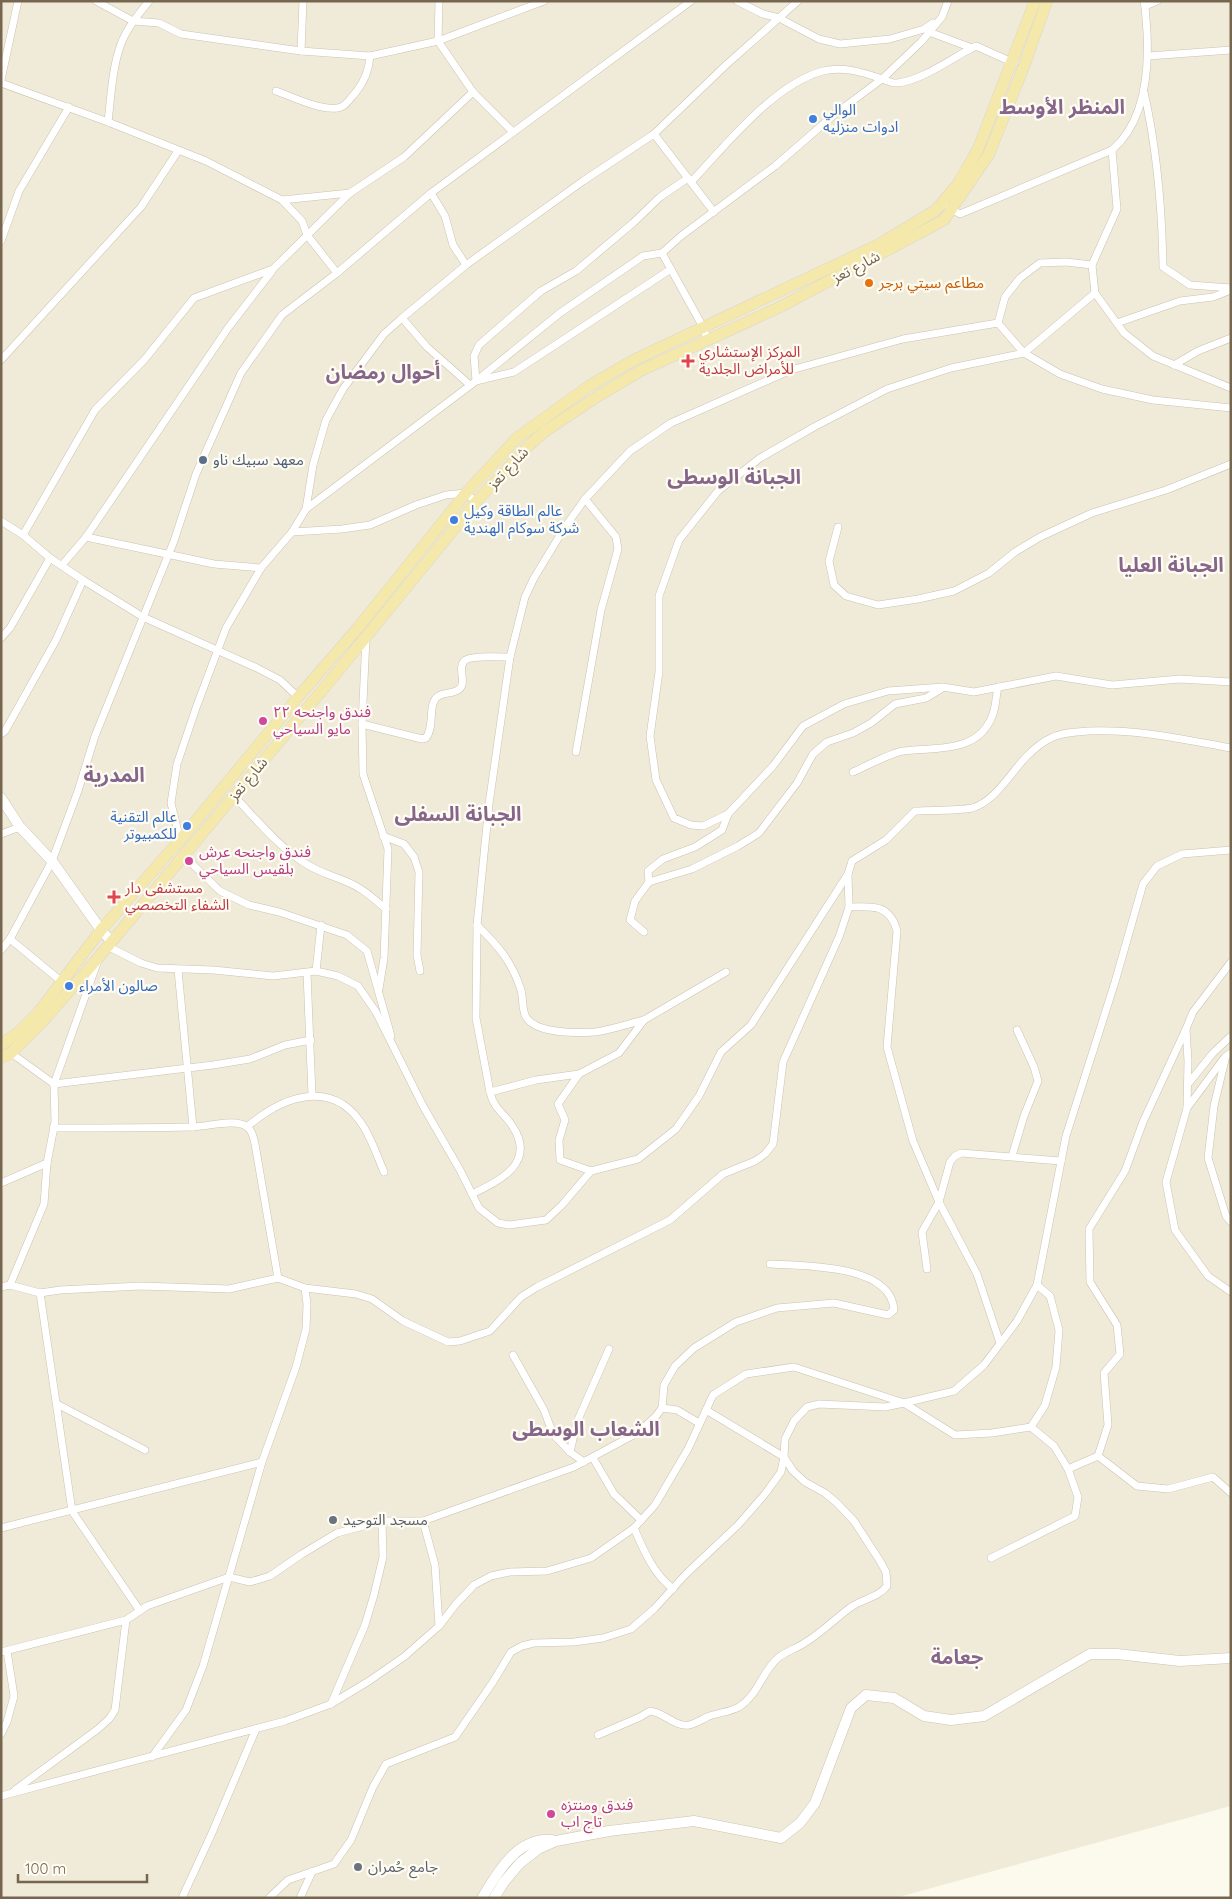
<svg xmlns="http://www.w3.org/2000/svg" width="1232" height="1899" viewBox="0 0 1232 1899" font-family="Quicksand,'Noto Sans Arabic',sans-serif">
<rect width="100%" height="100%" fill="#fcf9ed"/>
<polygon fill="#f0ebd9" points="1,1 1231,1 1231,1806 895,1898 1,1898"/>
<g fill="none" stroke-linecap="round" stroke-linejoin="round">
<defs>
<g id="street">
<polyline points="96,1 133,21 159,23 181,34 301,51 370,56 438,41 544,1"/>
<polyline points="439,1 438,41 473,92 513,132"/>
<polyline points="737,1 763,14 779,18 819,39 840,44 890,39 924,29 933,23"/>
<polyline points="1145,6 1157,1"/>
<polyline points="929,32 972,48"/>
<polyline points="301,51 303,1"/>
<polyline points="1148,56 1231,50"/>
<polyline points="1,80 18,1"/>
<polyline points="1,83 108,122 206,161 282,200 302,221 307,235 337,273"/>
<path d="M276 91C291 96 328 115 343 106 348 103 352 96 356 92 365 81 369 70 370 56"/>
<path d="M1144 92C1157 149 1162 209 1163 267L1190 285 1231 288"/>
<path d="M108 122C111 97 112 68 121 44 127 28 138 15 149 1"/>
<polyline points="654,134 714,212"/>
<polyline points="1112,150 1117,209 1092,265 1066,262 1040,263 1020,278 1005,297 998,323 1024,353 1060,374 1102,389 1153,400 1231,408"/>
<path d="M691 182C726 145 774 84 823 71 842 66 862 72 879 78 884 79 892 84 897 83 922 81 953 57 976 46L1014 63"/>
<polyline points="431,193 445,216 453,245 466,265"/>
<polyline points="282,200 350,193"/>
<path d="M949 208 960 214 1112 150C1145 122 1149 73 1147 32 1146 22 1146 11 1144 1"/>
<polyline points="1,241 19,191 69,107"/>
<polyline points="662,253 703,327 708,341"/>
<polyline points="1092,265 1095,293 1124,333 1153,356 1231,388"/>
<polyline points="671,269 514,372 476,381 474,356 479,345 541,291 576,271 633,223 660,197 688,178"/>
<polyline points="1095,293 1024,353 951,368 887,389 814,427 760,458 718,491 679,540 659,596 659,672 650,736 656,780 674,818 691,825 703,826 728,814 773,766 803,726 844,704 888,691 943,687 974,692 1056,676 1112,685 1180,679 1231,682"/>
<polyline points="402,318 427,347 470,385"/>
<polyline points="1117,323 1180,301 1213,297 1231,290"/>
<polyline points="1,360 141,207 178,151"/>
<polyline points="1174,365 1198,351 1231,338"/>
<polyline points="306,509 476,381 560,313 643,256 662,253 681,236 775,166 835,114 882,79 921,42 942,17 948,1"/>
<polyline points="1,521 23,535 50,558 83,580 143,617 257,668 280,680 298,697"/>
<polyline points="838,527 829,561 834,585 846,596 878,605 918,599 954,591 989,573 1015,552 1040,537 1092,513 1166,490 1231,464"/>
<polyline points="292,532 342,529 370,525 416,505 446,495 466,493 476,502"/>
<polyline points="23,535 95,410 145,359 194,298 273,269 350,193 404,157 473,92"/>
<polyline points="86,537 214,564 261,568"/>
<polyline points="62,565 86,537 228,328 272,271"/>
<polyline points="1,638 10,628 50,558"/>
<polyline points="366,638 362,724 363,774 388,849 384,958 379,989"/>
<path d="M362 724 422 739 426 738C434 727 429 712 434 701 439 691 450 695 458 690 468 684 457 669 464 661 470 655 500 657 510 657"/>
<polyline points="1,734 5,731 56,640 83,580"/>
<polyline points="576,752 601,610 618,549 616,537 585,499"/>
<path d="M853 772C867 766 890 753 903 751 936 747 979 754 993 714 996 706 996 695 998 687"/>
<path d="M234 796C256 819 277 845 303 862 316 871 330 875 345 881 361 887 373 898 386 909"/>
<polyline points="1,834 20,827"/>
<polyline points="383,836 404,844 414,857 419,872 417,955 420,971"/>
<polyline points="180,840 171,803 177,764 196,708 226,628 261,568 292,532 306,509 313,465 326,420 343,389 384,334 402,318 466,265 583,181 654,134 726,65 798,1"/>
<polyline points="184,856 220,891 249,905 279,912 347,935 367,951 391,1036"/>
<polyline points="649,882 648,871 663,859 695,847 722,830 728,814"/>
<path d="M849 907C872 906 890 904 897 931L887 1047 913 1141 939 1202 977 1274 1000 1343"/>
<path d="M477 925C497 945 511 960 520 987 524 996 521 1008 526 1017 536 1034 578 1033 595 1032 611 1030 628 1024 644 1020"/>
<polyline points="644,932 630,920 635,901 649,882 692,869 738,846 759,833 797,783 813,754 827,742 853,733 871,723 895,704 926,698 941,689"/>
<polyline points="10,939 62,982"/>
<polyline points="107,946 141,963 157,968 213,970 273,976 316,971 338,976 358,986 376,1012 423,1106 460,1170 479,1208 498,1223 509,1225 546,1220 562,1205 591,1171"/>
<polyline points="1,950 10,939 52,861 78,791 95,736 174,541 196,474 241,373 282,315 337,273 431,193 691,1"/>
<polyline points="178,970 193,1127"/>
<polyline points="316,971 321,925"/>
<polyline points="307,973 312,1095"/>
<polyline points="11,1053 54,1084 213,1065 250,1059 285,1045 311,1040"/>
<polyline points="1231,1053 1225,1057 1187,1108 1166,1182 1175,1230 1208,1276 1231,1292"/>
<polyline points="1225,1060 1214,1106 1208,1158 1226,1216 1231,1222"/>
<polyline points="579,1074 558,1104 565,1120 559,1140 560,1160 591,1171 638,1159 676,1129 699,1096 721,1052 751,1025 848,874"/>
<polyline points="1188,1084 1213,1053 1231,1036"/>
<polyline points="490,1092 536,1080 579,1074 619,1053 644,1020 726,972"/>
<polyline points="1187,1107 1188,1061 1186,1029 1193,1012 1231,962"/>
<path d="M247 1127C284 1095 335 1077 365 1129 373 1143 378 1158 384 1172"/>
<path d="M53 1128C99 1128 145 1128 191 1127 207 1127 226 1120 241 1124 251 1126 253 1135 255 1144L278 1278"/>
<polyline points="1012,1156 1024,1116 1038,1081 1034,1067 1017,1030"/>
<polyline points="1,1183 47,1163"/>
<path d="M472 1194C500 1181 536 1163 513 1127 504 1112 494 1110 490 1092L476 1018 477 925 489 804 510 657 525 597 534 578 565 527 585 499 630 451 671 423 791 370 903 339 998 323"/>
<polyline points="927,1269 922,1232 939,1202 950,1162 955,1156 961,1153 1061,1161"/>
<polyline points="10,1285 44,1204 47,1163 55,1122 54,1084 97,963"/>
<path d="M1 1287 10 1285 40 1293 60 1290 141 1286 229 1289 278 1278 305 1288 356 1294 372 1299 403 1321 448 1342 460 1341 490 1331 521 1297 537 1287 670 1220 723 1174 755 1161 765 1154 773 1144 783 1062 839 937 849 907 848 874 852 861 886 840 915 811C933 810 956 811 972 808 995 802 1011 772 1027 756 1034 749 1042 742 1051 738 1062 732 1076 732 1088 731 1139 729 1181 739 1231 748"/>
<polyline points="40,1293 72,1511 140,1611"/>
<polyline points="513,1355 544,1410 553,1434 570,1452 584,1462"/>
<polyline points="57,1404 145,1450"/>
<polyline points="662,1408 677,1410 699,1423"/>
<polyline points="570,1452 577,1422 609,1349"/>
<polyline points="1098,1456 1108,1425 1104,1373 1120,1354 1117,1325 1090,1282 1089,1229 1125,1171 1143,1122 1186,1029"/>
<polyline points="593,1458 614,1494 641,1520"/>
<polyline points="1068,1469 1098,1456 1137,1486 1168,1489 1213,1477 1231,1493"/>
<polyline points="423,1521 435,1565 439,1626"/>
<polyline points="1,1528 262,1462"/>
<path d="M634 1528C644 1551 653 1573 673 1589"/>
<polyline points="991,1558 1075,1516 1078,1497 1068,1469 1054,1446 1031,1427"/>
<path d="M1 1652 126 1620 147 1606 229 1577 250 1582 270 1576 302 1554 337 1533 382 1521H423L574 1467 639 1432 656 1416 662 1408 664 1385 675 1366 694 1348 736 1322 777 1308 834 1303 888 1315 894 1310C891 1264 804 1266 770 1264"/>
<polyline points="331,1704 365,1625 374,1595 383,1557 382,1521"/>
<polyline points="1,1734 7,1722 14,1696 7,1651"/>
<path d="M598 1735 640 1717 650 1711C663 1712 675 1727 689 1725 695 1724 701 1720 707 1717 717 1713 730 1712 739 1707 760 1693 761 1672 779 1657 787 1651 798 1648 806 1642 822 1632 836 1618 851 1607 863 1599 879 1597 887 1586L886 1572 880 1561 854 1521 837 1503 825 1493 805 1482 793 1471 784 1457 706 1410"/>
<polyline points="152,1757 186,1710 203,1666 262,1462 296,1367 306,1329 307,1304 305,1288"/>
<polyline points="15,1790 98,1729 109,1719 115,1710 126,1620"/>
<polyline points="1,1796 285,1721 331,1704 369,1681 405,1656 439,1626 456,1604 474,1585 491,1576 510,1572 547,1571 591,1558 634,1528 655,1505 688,1449 713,1395 746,1374 794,1367 904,1403 954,1391 984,1365 1017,1321 1037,1285 1066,1136 1115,982 1143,884 1157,866 1182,854 1231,850"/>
<polyline points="182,1898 212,1833 256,1729"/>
<polyline points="269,1898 288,1880 334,1864 351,1840 373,1787 386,1764 455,1737 493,1682 511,1652 522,1646 534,1643 574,1642 603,1638 631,1629 654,1609 686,1574 738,1525 765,1494 781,1472 784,1457 785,1439 794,1421 807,1407 819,1404 885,1407 904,1403 955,1435 992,1433 1031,1427 1045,1405 1056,1367 1059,1330 1050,1296 1037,1285"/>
<polyline points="300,1898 312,1872"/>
</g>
<g id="secondary">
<polyline points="1,798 20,827 52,861 101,930 111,941"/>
<path d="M482 1898C498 1872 517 1837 552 1840"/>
<polyline points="494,1898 504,1882 520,1863 538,1849 556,1841 609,1831 694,1821 781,1838 800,1823 815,1803 851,1708 866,1695 894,1698 924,1716 951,1720 984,1716 1090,1654 1117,1654 1180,1661 1231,1658"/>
</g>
<g id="primary">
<polyline points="1,1045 20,1031 38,1013 101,930 180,840 298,697 357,629 466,493 517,438 589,386 634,360 878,245 936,210 958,184 978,149 1035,1"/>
<polyline points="1,1058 11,1053 44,1020 98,958 334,676 476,502 526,448 544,432 598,396 642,370 780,307 944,220 989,154 1024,66 1047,1"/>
</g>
</defs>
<use href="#street" stroke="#ccc1b0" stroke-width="8"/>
<use href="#secondary" stroke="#cec3ae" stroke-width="11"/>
<use href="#primary" stroke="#dbd7d2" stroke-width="12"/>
<use href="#street" stroke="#fff" stroke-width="7"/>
<use href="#secondary" stroke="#fff" stroke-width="10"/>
<use href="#primary" stroke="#f4e8ab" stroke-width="11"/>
</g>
<g fill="#3f7fe0" stroke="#fefcf3" stroke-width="2">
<circle cx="813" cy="119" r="5"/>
<circle cx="454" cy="520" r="5"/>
<circle cx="187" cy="826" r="5"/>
<circle cx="69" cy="986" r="5"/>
</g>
<circle fill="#e8710a" stroke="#fefcf3" stroke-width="2" cx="869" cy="283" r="5"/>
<g fill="#e0444e" stroke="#fefcf3" stroke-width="2">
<path d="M685.5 353.5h5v5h5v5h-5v5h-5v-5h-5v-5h5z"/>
<path d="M111.5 889.5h5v5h5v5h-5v5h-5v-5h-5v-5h5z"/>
</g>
<circle fill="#5c6f8a" stroke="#fefcf3" stroke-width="2" cx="203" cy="460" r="5"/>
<g fill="#d1479c" stroke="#fefcf3" stroke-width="2">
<circle cx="263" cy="721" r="5"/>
<circle cx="189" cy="861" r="5"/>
<circle cx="551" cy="1814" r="5"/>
</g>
<g fill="#6b7280" stroke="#fefcf3" stroke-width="2">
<circle cx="333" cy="1520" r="5"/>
<circle cx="358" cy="1867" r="5"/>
</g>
<g text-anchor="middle" stroke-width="4.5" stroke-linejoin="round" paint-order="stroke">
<g font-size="15" fill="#366cbe" stroke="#fefcf3" text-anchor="start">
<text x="823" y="115">الوالي<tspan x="823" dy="17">ادوات منزليه</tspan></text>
<text x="464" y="516">عالم الطاقة وكيل<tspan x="464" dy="17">شركة سوكام الهندية</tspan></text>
<text x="177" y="822" text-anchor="end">عالم التقنية<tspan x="177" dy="17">للكمبيوتر</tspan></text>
<text x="79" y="991">صالون الأمراء</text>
</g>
<g font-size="15" fill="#766650" stroke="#fefcf3">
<text transform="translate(856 267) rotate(-28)" y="5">شارع تعز</text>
<text transform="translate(508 468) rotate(-47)" y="5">شارع تعز</text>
<text transform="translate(248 779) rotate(-50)" y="5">شارع تعز</text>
</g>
<g font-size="15" fill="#c56008" stroke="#fefcf3" text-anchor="start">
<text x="879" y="288">مطاعم سيتي برجر</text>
</g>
<g font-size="15" fill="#be3a42" stroke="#fefcf3" text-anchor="start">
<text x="699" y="357">المركز الإستشاري<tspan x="699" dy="17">للأمراض الجلدية</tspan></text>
<text x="125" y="893">مستشفى دار<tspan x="125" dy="17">الشفاء التخصصي</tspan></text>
</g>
<g font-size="15" fill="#4e5e75" stroke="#fefcf3" text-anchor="start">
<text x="213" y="465">معهد سبيك ناو</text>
</g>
<g font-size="15" fill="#b23c85" stroke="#fefcf3" text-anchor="start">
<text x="273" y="717">فندق واجنحه ٢٢<tspan x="273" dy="17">مايو السياحي</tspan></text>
<text x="199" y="857">فندق واجنحه عرش<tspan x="199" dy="17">بلقيس السياحي</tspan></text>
<text x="561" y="1810">فندق ومنتزه<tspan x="561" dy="17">تاج اب</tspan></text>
</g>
<g font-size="15" fill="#5b616d" stroke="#fefcf3" text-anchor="start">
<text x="343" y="1525">مسجد التوحيد</text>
<text x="368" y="1872">جامع حُمران</text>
</g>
<g font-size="20" font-weight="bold" fill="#86658a" stroke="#fefcf3">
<text x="1062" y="114">المنظر الأوسط</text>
<text x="383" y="379">أحوال رمضان</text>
<text x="734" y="484">الجبانة الوسطى</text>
<text x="1171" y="572">الجبانة العليا</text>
<text x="114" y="782">المدرية</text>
<text x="458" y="821">الجبانة السفلى</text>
<text x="586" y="1436">الشعاب الوسطى</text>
<text x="957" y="1664">جعامة</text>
</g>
</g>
<rect width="1232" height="1899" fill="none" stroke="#766650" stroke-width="5"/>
<path d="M18 1874v8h129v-8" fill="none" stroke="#766650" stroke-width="2.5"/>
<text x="25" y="1874" font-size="15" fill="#766650" stroke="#fefcf3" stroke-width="4" paint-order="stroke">100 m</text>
</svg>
